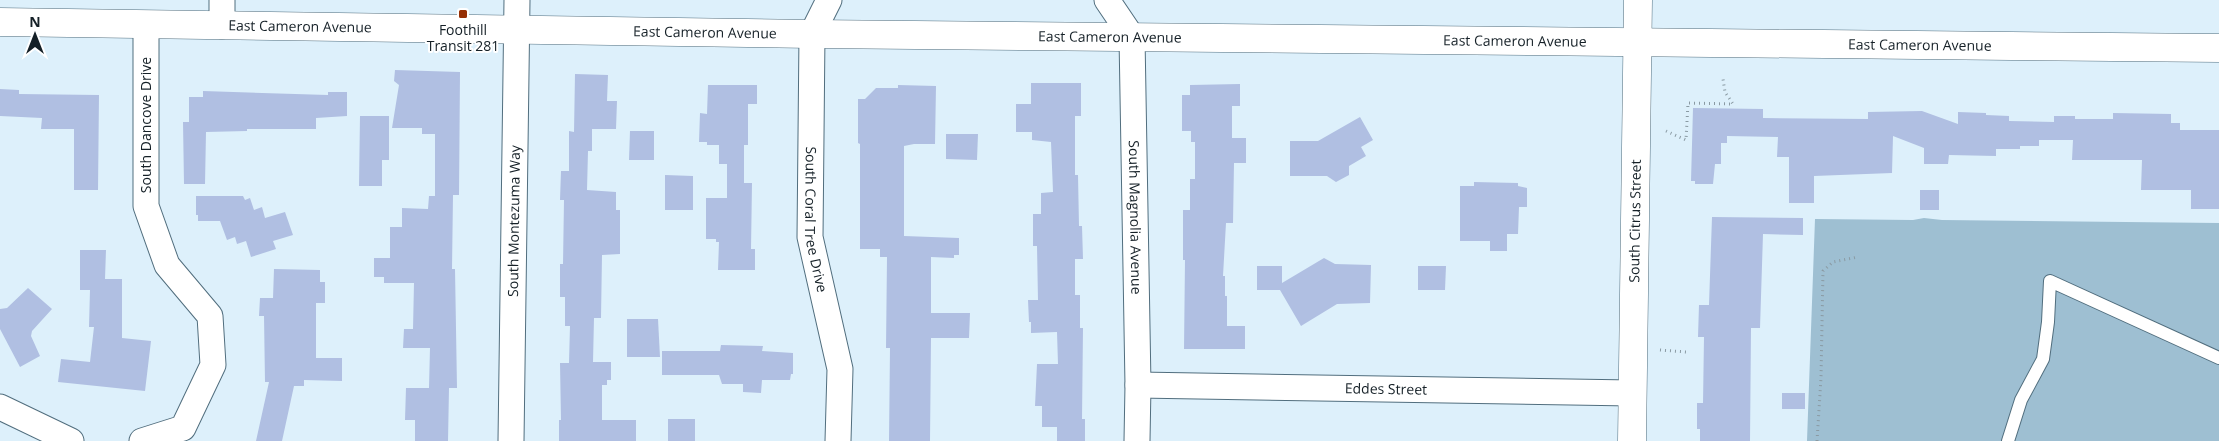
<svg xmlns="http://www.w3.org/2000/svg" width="2219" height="441" viewBox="0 0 2219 441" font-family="'Open Sans',sans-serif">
<rect width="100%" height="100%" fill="#ddf0fb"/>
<polygon fill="#9ebfd2" points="1924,218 1942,220 2219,223 2219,441 1807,441 1815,219 1913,220"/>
<g fill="#b0bfe2">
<polygon points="395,70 460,72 459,195 453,195 452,269 455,269 457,388 449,388 448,441 415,441 415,420 405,420 406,388 429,388 430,348 403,348 404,329 413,329 414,283 384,283 384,277 374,277 374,258 390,258 390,227 402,227 402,208 428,209 429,196 435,196 435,134 422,134 422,128 392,128 399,85 394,81"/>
<polygon points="575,74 608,75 607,101 617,101 616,129 592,129 592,151 588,151 587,190 616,192 616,210 620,210 620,254 602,255 601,318 594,318 593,362 611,362 611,380 607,380 607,385 602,385 602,420 636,420 636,441 559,441 559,420 561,420 560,363 569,363 570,326 565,326 565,297 560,297 560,264 563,264 564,200 560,200 561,171 569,171 569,131 574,132"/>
<polygon points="1031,83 1081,83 1081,116 1075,116 1075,175 1078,175 1079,226 1082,226 1083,259 1075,259 1075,295 1080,295 1080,328 1083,328 1082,419 1085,419 1085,441 1057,441 1057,427 1042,427 1042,406 1035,406 1037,364 1058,364 1057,332 1031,333 1031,322 1029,322 1028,300 1038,300 1037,246 1033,246 1033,214 1041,214 1041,193 1053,192 1051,142 1032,140 1032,132 1016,132 1016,104 1031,104"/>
<polygon points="1240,84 1240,106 1232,106 1232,138 1246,138 1246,163 1234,163 1233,223 1226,223 1223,276 1225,276 1225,296 1227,296 1227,326 1245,326 1245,349 1184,349 1185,260 1183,260 1183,210 1190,210 1190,179 1195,179 1195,142 1191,142 1191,131 1182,131 1182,95 1190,95 1190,85"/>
<polygon points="708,85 757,85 757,104 748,104 748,145 744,145 744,183 752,183 751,249 755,249 755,270 718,270 719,242 716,242 716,239 706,239 706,198 727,198 727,164 719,164 719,145 707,145 707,142 699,142 700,113 707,114"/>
<polygon points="898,85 936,86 935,144 914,144 904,146 904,236 959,238 959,255 954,255 954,258 931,257 931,313 970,313 969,338 931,338 930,441 889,441 890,348 886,348 887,257 880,257 880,249 860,249 860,144 858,143 858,99 865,99 876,88 898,88"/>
<polygon points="0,89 19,90 19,94 99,95 98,190 74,190 74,129 41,129 42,118 0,116"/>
<polygon points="203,91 328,95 328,92 347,92 347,116 316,118 316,129 247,129 247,131 206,132 205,184 184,184 183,122 189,122 189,97 203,97"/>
<polygon points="1693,108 1763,109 1763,118 1868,119 1868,112 1922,111 1958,124 1958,112 1986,113 1986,115 2009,116 2009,121 2054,122 2054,116 2075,116 2075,119 2113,119 2113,113 2171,114 2171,123 2180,123 2180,130 2219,130 2219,209 2191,209 2191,190 2141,190 2142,160 2072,160 2073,140 2039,140 2039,146 2020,146 2020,149 1996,149 1996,156 1949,155 1948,164 1924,164 1924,148 1893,136 1892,173 1814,176 1814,203 1789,203 1789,157 1777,157 1778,137 1727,136 1727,143 1721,143 1721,164 1715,164 1713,184 1695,184 1695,181 1691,181"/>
<polygon points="360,116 389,116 389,160 382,160 382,186 359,186"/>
<polygon points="1360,117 1373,140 1361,147 1366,156 1349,166 1349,175 1336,182 1327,176 1290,176 1290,141 1318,141"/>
<polygon points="630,131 654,131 654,160 629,160"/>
<polygon points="946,134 978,134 977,160 946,159"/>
<polygon points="665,175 693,176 693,210 665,210"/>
<polygon points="1474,182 1518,183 1518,186 1527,188 1527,207 1519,207 1518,234 1507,234 1507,251 1490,251 1490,241 1460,241 1460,186 1474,186"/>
<rect x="1920" y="190" width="19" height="20"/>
<polygon points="196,196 243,196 245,200 250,198 254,210 262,207 265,218 285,212 293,235 273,241 276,249 251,257 246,241 237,244 235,237 227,240 220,221 198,221 198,215 196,215"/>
<polygon points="1712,217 1803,218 1803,235 1763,234 1760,328 1751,328 1750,441 1700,441 1700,429 1697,429 1697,403 1703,403 1704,337 1698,337 1699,305 1709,305"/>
<polygon points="80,250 106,250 105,279 122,279 122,338 151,341 145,391 58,382 61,359 90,362 94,327 89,327 90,290 80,290"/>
<polygon points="1324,258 1335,264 1371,265 1370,303 1337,304 1301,326 1280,290 1257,290 1257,266 1282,266 1282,283"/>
<polygon points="1418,266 1446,266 1445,290 1418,290"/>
<polygon points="274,269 320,270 320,282 325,282 325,303 316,303 316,358 342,358 342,381 304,380 304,386 294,386 282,441 256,441 269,382 265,382 264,316 259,316 260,298 273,298"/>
<polygon points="28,288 52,309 32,331 31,336 40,356 20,367 0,329 0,309 7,308"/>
<polygon points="627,319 658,319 660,357 627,357"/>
<polygon points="721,345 763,346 762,351 793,353 793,374 791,374 790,380 762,380 761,393 743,392 743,384 722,384 719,375 662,375 662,351 720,351"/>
<rect x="1782" y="393" width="23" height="16"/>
<rect x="668" y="419" width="27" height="22"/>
</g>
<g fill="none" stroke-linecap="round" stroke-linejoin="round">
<defs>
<polyline id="lane" points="2008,441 2021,400 2043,359 2048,322 2050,281 2219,358"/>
<g id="street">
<path id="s1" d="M829 0 812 34 810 237 840 369 838 441"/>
<path id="s2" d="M1107 0 1132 37 1138 385 1137 441"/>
<polyline points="222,26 222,0"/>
<path id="s3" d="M1138 385 1632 393"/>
<polyline points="0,407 71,441"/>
<polyline points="142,441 183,428 213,365 210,316 167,265 146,206 146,24"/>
<path id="s4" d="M511 441 517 0"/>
</g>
<g id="secondary">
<path id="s5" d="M0 22 812 34 2219 48"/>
<path id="s6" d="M1632 441 1638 0"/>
</g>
</defs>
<use href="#lane" stroke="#516e7e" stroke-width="14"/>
<use href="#street" stroke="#516e7e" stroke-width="27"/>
<use href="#secondary" stroke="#516e7e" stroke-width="29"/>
<g stroke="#8a9aa3" stroke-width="3" stroke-dasharray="1 4" stroke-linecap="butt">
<polyline points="1666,131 1686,140 1688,103 1733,104 1725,92 1723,79"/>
<polyline points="1660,350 1686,352"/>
<polyline points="1817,441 1821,378 1823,271 1833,262 1858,257"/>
</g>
<use href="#lane" stroke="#fff" stroke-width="12"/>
<use href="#street" stroke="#fff" stroke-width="25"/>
<use href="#secondary" stroke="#fff" stroke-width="28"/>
</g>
<rect fill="#952f04" stroke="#fff" stroke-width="2" x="458" y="9" width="10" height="10" rx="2.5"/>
<g text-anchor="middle" stroke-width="4" stroke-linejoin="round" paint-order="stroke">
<g font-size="14" fill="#152027" stroke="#fff">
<text dy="5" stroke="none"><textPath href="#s5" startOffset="300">East Cameron Avenue</textPath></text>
<text dy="5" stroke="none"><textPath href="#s5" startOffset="705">East Cameron Avenue</textPath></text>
<text dy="5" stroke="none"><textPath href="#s5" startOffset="1110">East Cameron Avenue</textPath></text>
<text dy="5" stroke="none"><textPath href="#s5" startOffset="1515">East Cameron Avenue</textPath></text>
<text dy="5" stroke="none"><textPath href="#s5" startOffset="1920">East Cameron Avenue</textPath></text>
<text transform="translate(146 125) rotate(-90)" y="5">South Dancove Drive</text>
<text dy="5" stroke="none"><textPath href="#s2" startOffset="225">South Magnolia Avenue</textPath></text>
<text dy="5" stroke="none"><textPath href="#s1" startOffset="224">South Coral Tree Drive</textPath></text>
<text dy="5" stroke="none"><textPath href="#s6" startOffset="220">South Citrus Street</textPath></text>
<text dy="5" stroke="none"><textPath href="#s4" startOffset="220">South Montezuma Way</textPath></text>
<text dy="5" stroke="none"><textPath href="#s3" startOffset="248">Eddes Street</textPath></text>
</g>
<g font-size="14" fill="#152027" stroke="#fff">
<text x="463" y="35">Foothill<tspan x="463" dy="16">Transit 281</tspan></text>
</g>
</g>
<g transform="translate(35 35)" stroke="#ffffff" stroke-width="4" paint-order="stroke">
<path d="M0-4L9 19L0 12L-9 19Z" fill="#152027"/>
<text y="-8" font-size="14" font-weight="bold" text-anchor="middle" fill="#152027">N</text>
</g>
</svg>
